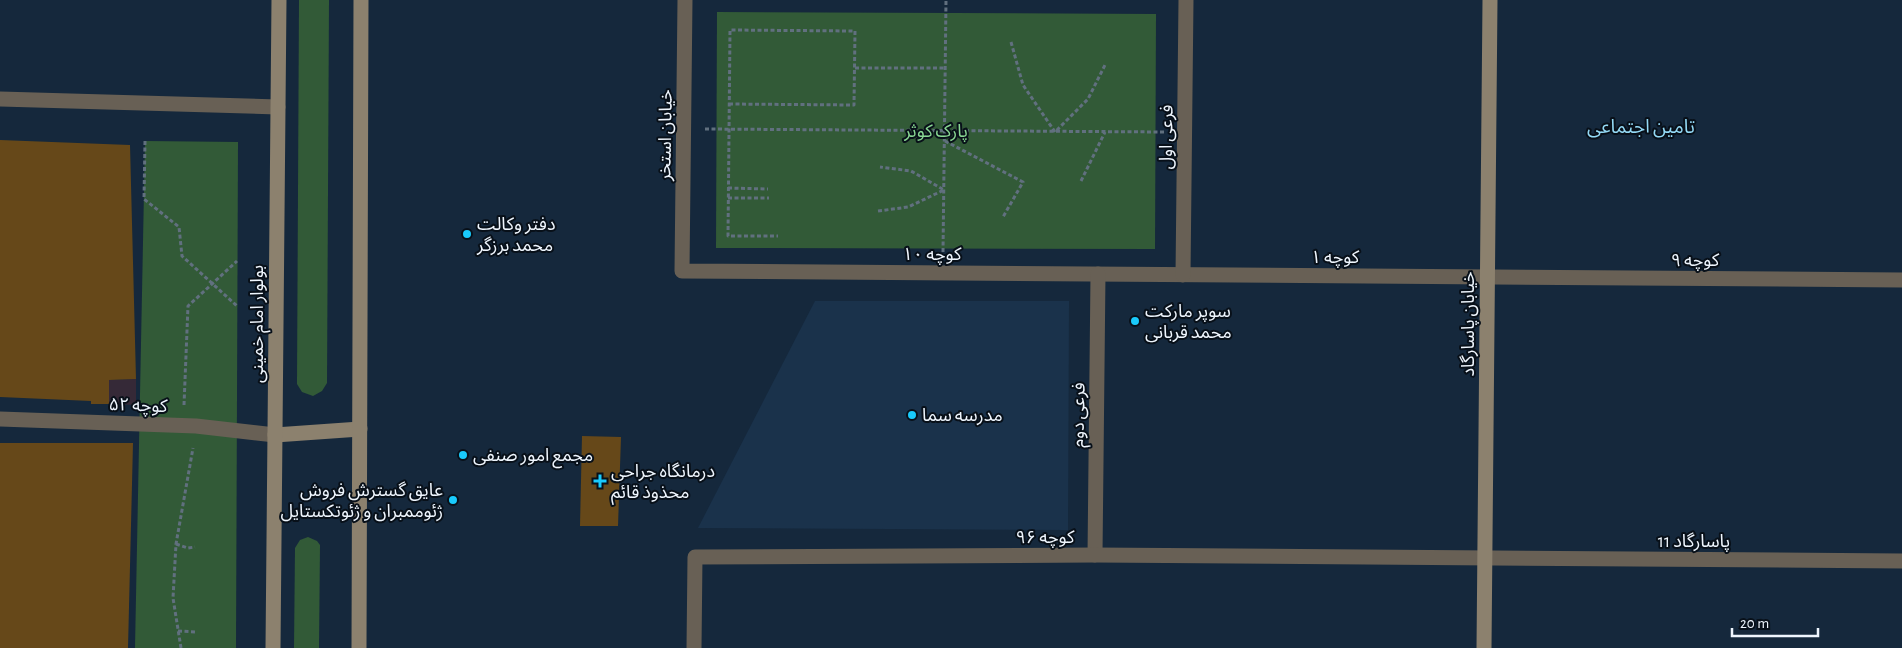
<svg xmlns="http://www.w3.org/2000/svg" width="1902" height="648" viewBox="0 0 1902 648" font-family="'Alegreya Sans','Noto Sans Arabic',sans-serif">
<rect width="100%" height="100%" fill="#15283c"/>
<polygon fill="#352937" points="136,379 136,405 109,404 109,380"/>
<polygon fill="#1a324b" points="815,301 1069,301 1068,530 698,528"/>
<g fill="#325a37">
<polygon points="299,0 329,0 327,383 322,391 313,396 302,392 297,384"/>
<polygon points="717,12 1156,14 1155,249 716,248"/>
<polygon points="145,141 238,142 236,648 135,648"/>
<polygon points="308,537 317,541 320,545 319,648 294,648 295,548 300,540"/>
</g>
<g fill="#664819">
<polygon points="0,140 130,145 136,379 109,380 109,404 91,404 91,401 0,397"/>
<polygon points="582,436 621,437 618,526 580,526"/>
<polygon points="0,443 133,443 128,648 0,648"/>
</g>
<g fill="none" stroke-linecap="round" stroke-linejoin="round">
<g stroke="#61707f" stroke-width="3" stroke-dasharray="4 2.5" stroke-linecap="butt">
<polyline points="1011,42 1023,85 1055,132 1088,99 1105,65"/>
<polyline points="855,68 946,68"/>
<polyline points="729,104 854,105 855,31 730,30 728,236 778,236"/>
<polyline points="705,129 1164,132"/>
<polyline points="145,141 144,199 179,227 182,256 237,306"/>
<polyline points="945,141 1023,182 1003,217"/>
<polyline points="1081,181 1105,132"/>
<polyline points="728,188 768,189"/>
<polyline points="728,198 769,198"/>
<polyline points="878,211 908,207 944,190 911,171 880,167"/>
<polyline points="943,252 946,0"/>
<polyline points="184,405 188,306 237,261"/>
<polyline points="176,544 188,548 195,547"/>
<polyline points="178,631 197,632"/>
<polyline points="181,648 173,598 176,544 193,448"/>
</g>
<g stroke="#686055" stroke-width="15">
<polyline points="685,0 682,271 1902,280"/>
<polyline points="0,99 278,107"/>
<polyline points="1183,275 1186,0"/>
<polyline points="0,419 196,426 275,435"/>
<polyline points="1095,555 1098,274"/>
<polyline points="694,648 695,557 1095,555 1902,561"/>
</g>
<g stroke="#8c816e" stroke-width="15">
<polyline points="275,435 360,429"/>
<polyline points="273,648 279,0"/>
<polyline points="359,648 361,0"/>
<polyline points="1484,648 1490,0"/>
</g>
</g>
<g fill="#19cafc" stroke="#081019" stroke-width="2">
<circle cx="467" cy="234" r="5"/>
<circle cx="1135" cy="321" r="5"/>
<circle cx="912" cy="415" r="5"/>
<circle cx="463" cy="455" r="5"/>
<path d="M597.5 473.5h5v5h5v5h-5v5h-5v-5h-5v-5h5z"/>
<circle cx="453" cy="500" r="5"/>
</g>
<g text-anchor="middle" stroke-width="4" stroke-linejoin="round" paint-order="stroke">
<g font-size="18" fill="#89d793" stroke="#081019">
<text x="936" y="137">پارک کوثر</text>
</g>
<g font-size="18" fill="#eff6fe" stroke="#081019">
<text transform="translate(665 135) rotate(-89)" y="6">خیابان استخر</text>
<text transform="translate(1166 137) rotate(-89)" y="6">فرعی اول</text>
<text x="932" y="260">کوچه ۱۰</text>
<text x="1335" y="263">کوچه ۱</text>
<text x="1695" y="266">کوچه ۹</text>
<text transform="translate(257 324) rotate(-90)" y="6">بولوار امام خمینی</text>
<text transform="translate(1468 324) rotate(-90)" y="6">خیابان پاسارگاد</text>
<text transform="translate(138 405) rotate(2)" y="6">کوچه ۵۲</text>
<text transform="translate(1078 415) rotate(-89)" y="6">فرعی دوم</text>
<text x="1045" y="543">کوچه ۹۶</text>
<text x="1694" y="547">پاسارگاد 11</text>
</g>
<g font-size="18" fill="#eff6fe" stroke="#081019" text-anchor="start">
<text x="477" y="230">دفتر وکالت<tspan x="477" dy="21">محمد برزگر</tspan></text>
<text x="1145" y="317">سوپر مارکت<tspan x="1145" dy="21">محمد قربانی</tspan></text>
<text x="922" y="421">مدرسه سما</text>
<text x="473" y="461">مجمع امور صنفی</text>
<text x="611" y="477">درمانگاه جراحی<tspan x="611" dy="21">محذوذ قائم</tspan></text>
<text x="443" y="496" text-anchor="end">عایق گسترش فروش<tspan x="443" dy="21">ژئوممبران و ژئوتکستایل</tspan></text>
</g>
<g font-size="19" fill="#94daf6" stroke="#081019">
<text x="1641" y="133">تامین اجتماعی</text>
</g>
</g>
<path d="M1732 628v8h86v-8" fill="none" stroke="#eff6fe" stroke-width="2.5"/>
<text x="1740" y="628" font-size="15" fill="#eff6fe" stroke="#081019" stroke-width="4" paint-order="stroke">20 m</text>
</svg>
